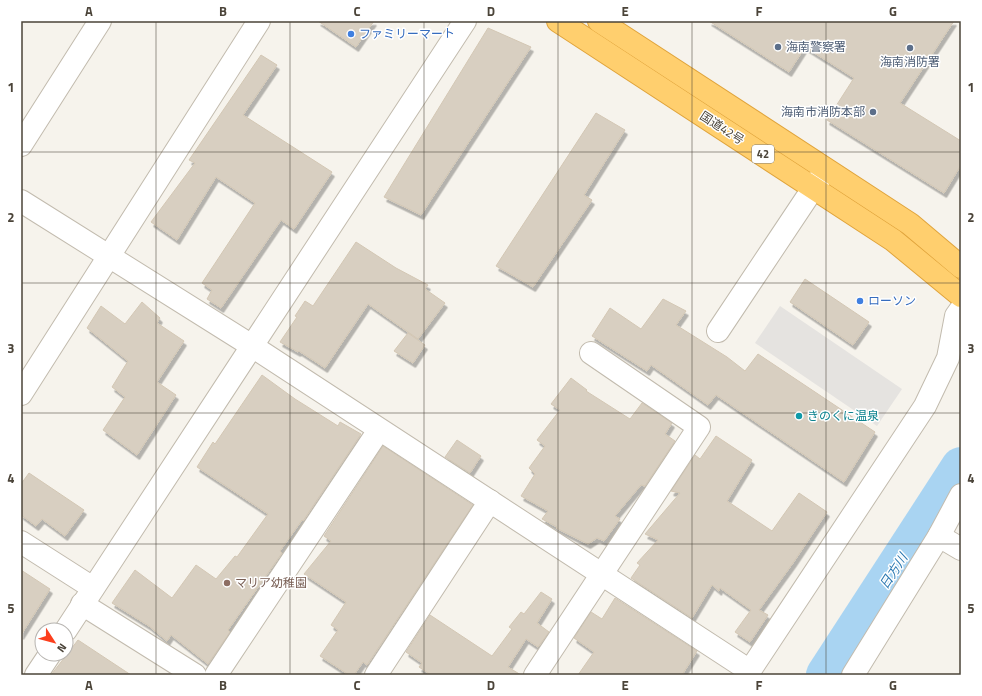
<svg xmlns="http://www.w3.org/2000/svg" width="982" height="696" viewBox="0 0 982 696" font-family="'Titillium Web','Noto Sans JP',sans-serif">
<defs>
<filter id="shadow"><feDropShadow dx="2.5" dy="4.5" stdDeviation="0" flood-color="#0004"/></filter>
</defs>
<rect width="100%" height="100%" fill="#f6f3ec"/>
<polygon fill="#e5e3e0" points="780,306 902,389 877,426 755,343"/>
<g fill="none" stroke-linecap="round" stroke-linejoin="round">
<polyline stroke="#a9d4f2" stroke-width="40" points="826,675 961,467"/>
</g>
<g fill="#d8cfc1" stroke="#d3c7b4" filter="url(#shadow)">
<polygon points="318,21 374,21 356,47"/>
<polygon points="709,21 954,21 900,103 961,141 961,165 944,193 827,120 854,78 805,47 789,72"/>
<polygon points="488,28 531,47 421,215 384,197"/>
<polygon points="261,55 277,65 243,115 332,172 294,229 281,220 221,308 207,299 212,290 202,283 255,203 216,177 177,240 151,222 195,163 189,160"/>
<polygon points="596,113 625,130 584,195 592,200 533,287 496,266"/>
<polygon points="356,242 396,268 428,285 425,289 445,303 418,339 368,304 325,368 299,351 298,352 280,342 297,317 295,316 305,301 313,306"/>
<polygon points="805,279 869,322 853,345 790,302"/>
<polygon points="663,299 686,311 676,325 727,357 745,371 758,354 875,432 844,482 716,395 708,405 651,365 647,371 592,336 610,308 641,329"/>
<polygon points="142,302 160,318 157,323 184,341 157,382 176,395 137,455 103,430 125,397 112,387 128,361 87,328 101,306 125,324"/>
<polygon points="408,333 425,345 413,363 394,351"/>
<polygon points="262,375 295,399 338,426 340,422 361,434 303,521 302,520 280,551 282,553 228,630 230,632 208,664 171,635 167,641 149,626 112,603 135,570 172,598 196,565 216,579 235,556 237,557 268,514 197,467 213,442 215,444"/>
<polygon points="571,378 587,390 586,391 630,419 642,403 672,423 665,434 675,441 645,486 641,485 615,516 620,519 604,541 597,538 588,544 556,528 557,527 542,519 548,511 521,496 535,474 529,468 545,446 537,440 560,410 551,404"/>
<polygon points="716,436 752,460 727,501 772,531 799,493 827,512 793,563 759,610 768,615 750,642 735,632 751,610 720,588 719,591 712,585 692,618 631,578 640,565 637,563 658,540 645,534 680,493 671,491 695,455 700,459"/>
<polygon points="457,440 481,456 470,473 445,457"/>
<polygon points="383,446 473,505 367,665 363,662 354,675 349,675 320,656 338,630 331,625 346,602 304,574 331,541 324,536"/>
<polygon points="29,473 84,510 65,536 42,519 36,526 21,515 21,484"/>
<polygon points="21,570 50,589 21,635"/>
<polygon points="541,592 552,599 537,623 549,632 538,647 526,639 508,667 521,675 431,675 419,667 422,663 406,652 430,615 492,656 512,629 509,627 521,612 524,614"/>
<polygon points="615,598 697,651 682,675 578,675 594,652 574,638 591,612 602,619"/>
<polygon points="78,640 131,675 51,675"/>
</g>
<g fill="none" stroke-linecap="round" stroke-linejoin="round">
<defs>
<g id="minor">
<polyline points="21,145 100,21"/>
<polyline points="21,201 252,346 750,671"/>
<polyline points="718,331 824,172"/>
<polyline points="21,394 259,21"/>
<polyline points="939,536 961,549"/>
<polyline points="21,542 93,588"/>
<polyline points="82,604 195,675"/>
<polyline points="66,630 465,21"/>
<polyline points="36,675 50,654"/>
<polyline points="216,675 379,430"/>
<polyline points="376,675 490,501"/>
<polyline points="535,675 699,427 591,353"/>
<polyline points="747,675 925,406 948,358 956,316 961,309"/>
<polyline points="853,675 939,536 961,495"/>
</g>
<g id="highway">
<polyline points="558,21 893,240 961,296"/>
<polyline points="599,21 910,224 961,267"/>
</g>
</defs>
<use href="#minor" stroke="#c2bbae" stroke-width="24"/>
<use href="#highway" stroke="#e0a43c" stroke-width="24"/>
<use href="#minor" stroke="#fff" stroke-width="22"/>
<use href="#highway" stroke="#ffcf6e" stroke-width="22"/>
</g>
<path fill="none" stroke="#4b4439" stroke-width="1" stroke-opacity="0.55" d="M156 21V675M290 21V675M424 21V675M558 21V675M692 21V675M826 21V675M21 152H961M21 283H961M21 413H961M21 544H961"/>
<g fill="#3f7fe0" stroke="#fff" stroke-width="1.5">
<circle cx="351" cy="34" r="4"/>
<circle cx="860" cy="301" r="4"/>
</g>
<g fill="#5c6f8a" stroke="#fff" stroke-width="1.5">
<circle cx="778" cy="47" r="4"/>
<circle cx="910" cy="48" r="4"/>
<circle cx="873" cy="112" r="4"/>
</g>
<circle fill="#0f9aa8" stroke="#fff" stroke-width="1.5" cx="799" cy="416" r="4"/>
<circle fill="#8d6e63" stroke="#fff" stroke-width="1.5" cx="227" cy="583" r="4"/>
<g text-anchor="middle" stroke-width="3" stroke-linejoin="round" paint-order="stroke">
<rect fill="#fff" stroke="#817c74" stroke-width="1" x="752" y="145" width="22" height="18" rx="3"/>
<g font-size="11" font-weight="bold" fill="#4b4439">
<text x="763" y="158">42</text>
</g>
<g font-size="12" fill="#366cbe" stroke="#fff" text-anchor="start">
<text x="359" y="38">ファミリーマート</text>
<text x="868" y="305">ローソン</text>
</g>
<g font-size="12" fill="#4e5e75" stroke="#fff" text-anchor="start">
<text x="786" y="51">海南警察署</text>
<text x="910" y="66" text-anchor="middle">海南消防署</text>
<text x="865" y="116" text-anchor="end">海南市消防本部</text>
</g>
<g font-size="12" fill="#4b4439" stroke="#fff">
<text transform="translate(722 128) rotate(33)" y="4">国道42号</text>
</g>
<g font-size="12" fill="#0d838f" stroke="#fff" text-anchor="start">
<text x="807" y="420">きのくに温泉</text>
</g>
<g font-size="12" fill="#785e54" stroke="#fff" text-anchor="start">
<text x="235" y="587">マリア幼稚園</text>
</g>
<g font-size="13" font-style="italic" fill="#2e7ab2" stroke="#fff">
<text transform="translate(893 571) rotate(-57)" y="5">日方川</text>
</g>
</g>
<rect width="982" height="696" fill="none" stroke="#ffffff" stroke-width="44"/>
<g transform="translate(54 642) rotate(126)"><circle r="19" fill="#ffffff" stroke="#b7b4b0"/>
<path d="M0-3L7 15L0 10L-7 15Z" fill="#fc3f1d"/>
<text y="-6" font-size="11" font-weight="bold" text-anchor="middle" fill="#4b4439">N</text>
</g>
<rect x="22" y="22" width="938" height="652" fill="none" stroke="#4b4439" stroke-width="1.5"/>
<g font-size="13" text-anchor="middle" font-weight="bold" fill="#4b4439">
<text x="89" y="16">A</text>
<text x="223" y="16">B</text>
<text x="357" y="16">C</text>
<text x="491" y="16">D</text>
<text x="625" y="16">E</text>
<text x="759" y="16">F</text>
<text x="893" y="16">G</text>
<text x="11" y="92">1</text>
<text x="971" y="92">1</text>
<text x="11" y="222">2</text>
<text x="971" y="222">2</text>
<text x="11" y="353">3</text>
<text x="971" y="353">3</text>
<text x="11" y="483">4</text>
<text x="971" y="483">4</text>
<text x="11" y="613">5</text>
<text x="971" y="613">5</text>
<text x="89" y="690">A</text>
<text x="223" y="690">B</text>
<text x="357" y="690">C</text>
<text x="491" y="690">D</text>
<text x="625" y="690">E</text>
<text x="759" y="690">F</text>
<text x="893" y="690">G</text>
</g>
</svg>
